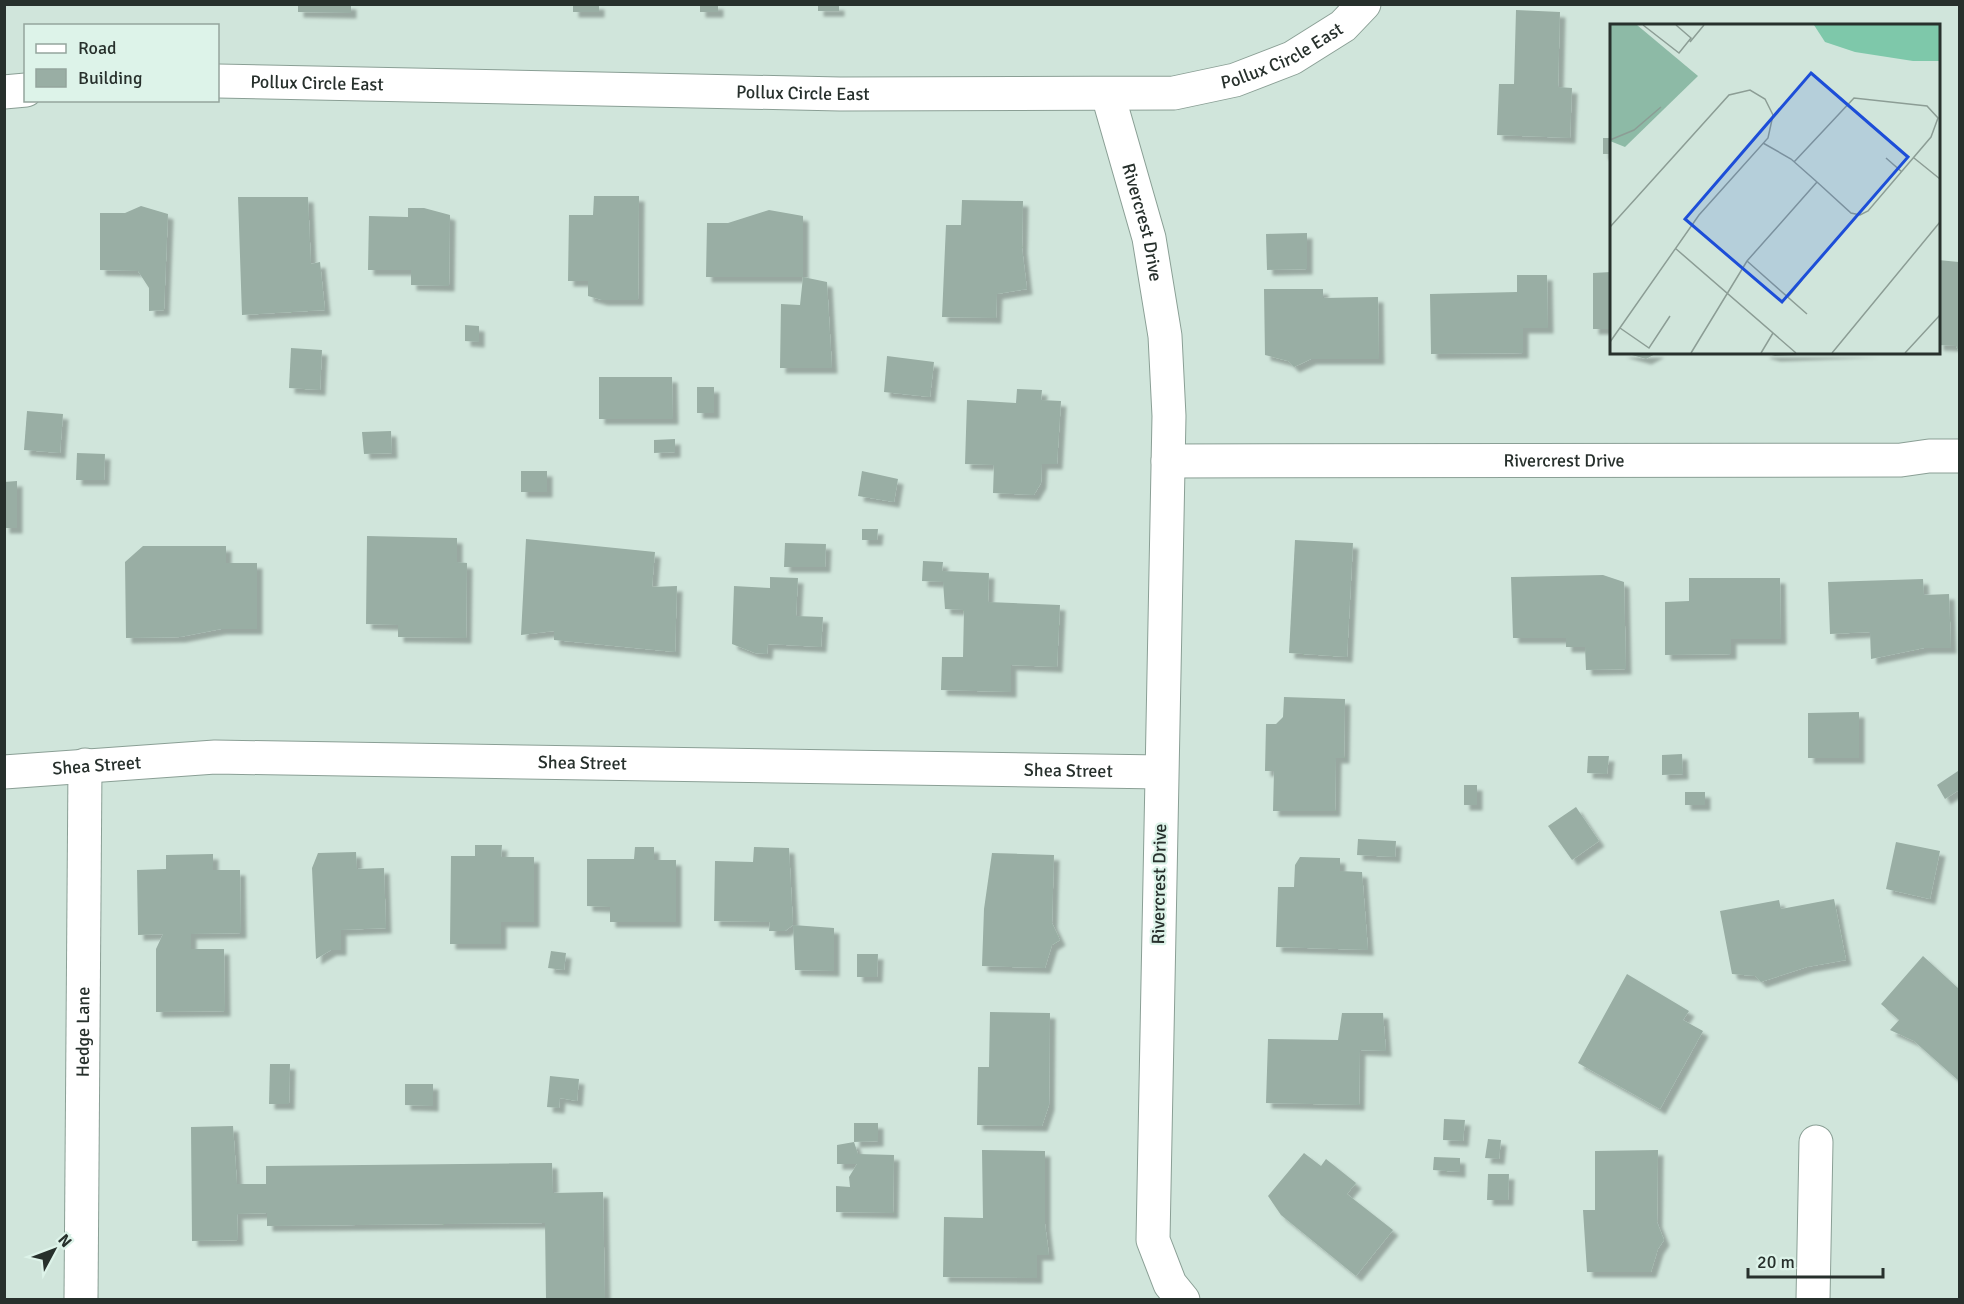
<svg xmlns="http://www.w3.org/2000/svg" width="1964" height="1304" viewBox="0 0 1964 1304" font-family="Signika,sans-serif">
<defs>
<filter id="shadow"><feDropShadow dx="5.5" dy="5.5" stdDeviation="1.5" flood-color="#0004"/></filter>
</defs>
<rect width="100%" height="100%" fill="#d0e5db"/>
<g fill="#99aea4" filter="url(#shadow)">
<polygon points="298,4 351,4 351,13 298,12"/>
<rect x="573" y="4" width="26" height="8"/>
<rect x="700" y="4" width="18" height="8"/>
<rect x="818" y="5" width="21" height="6"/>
<polygon points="1516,10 1560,12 1558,87 1572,88 1570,138 1497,135 1499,84 1514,84"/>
<rect x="1603" y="138" width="8" height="16"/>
<polygon points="594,196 639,196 638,300 602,300 588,296 588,281 568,281 569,215 593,215"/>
<polygon points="238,197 308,197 311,264 320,262 325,310 242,315"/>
<polygon points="962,200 1023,201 1022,248 1027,289 997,294 996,318 942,317 946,225 961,225"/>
<polygon points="141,206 168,214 164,310 149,311 149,288 138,271 100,270 100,213 125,213"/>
<polygon points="408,208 424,208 450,215 449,286 411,285 411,270 368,270 369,216 408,217"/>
<polygon points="769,210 803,216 803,277 706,277 707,223 728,223"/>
<polygon points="1307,233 1307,269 1267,270 1266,234"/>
<polygon points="1938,260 1959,262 1959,352 1956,346 1938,345"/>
<polygon points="1611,272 1611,329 1593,329 1593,273"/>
<polygon points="1517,275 1547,275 1548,328 1523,328 1523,353 1431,354 1430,294 1517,292"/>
<polygon points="803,277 827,282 832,368 780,368 781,304 800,305"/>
<polygon points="1264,289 1323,289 1323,298 1378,297 1379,359 1311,359 1294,367 1288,361 1265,355"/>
<polygon points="465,325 479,326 479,342 465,341"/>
<polygon points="291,348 322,350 320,390 289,388"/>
<polygon points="1621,352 1659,352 1646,359"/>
<polygon points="1874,352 1775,356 1764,353 1765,352"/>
<polygon points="887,356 934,362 930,397 884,392"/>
<polygon points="599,377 672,377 673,419 599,419"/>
<rect x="697" y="387" width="17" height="26"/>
<polygon points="1017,389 1042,390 1041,400 1061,401 1057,464 1042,464 1041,483 1034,495 993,493 994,465 965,464 967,400 1016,403"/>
<polygon points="27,411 63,414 60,453 24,450"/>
<polygon points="391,431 392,453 364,454 362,432"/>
<polygon points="675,439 675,452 654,453 654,440"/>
<polygon points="77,453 105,454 104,480 76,480"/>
<rect x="521" y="471" width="26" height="21"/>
<polygon points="862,471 898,479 894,502 858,496"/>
<polygon points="17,481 17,528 4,528 4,482"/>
<polygon points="862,529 878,529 877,540 862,540"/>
<polygon points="367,536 457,538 457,562 467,563 466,638 398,637 398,625 366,624"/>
<polygon points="526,539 655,552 652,587 677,586 675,652 554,640 554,631 521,635"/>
<polygon points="1295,540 1353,543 1347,657 1289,653"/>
<polygon points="785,543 826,544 825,567 784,567"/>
<polygon points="143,546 226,546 226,563 257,563 257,629 221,629 180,637 126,638 125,562"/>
<polygon points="923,561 943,562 942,571 989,573 988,602 1060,605 1057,667 1011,665 1011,692 941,690 942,657 963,657 964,610 945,609 943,582 922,581"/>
<polygon points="1603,575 1624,582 1626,669 1586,670 1585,647 1566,647 1566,638 1513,638 1511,577"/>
<polygon points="770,577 798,578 796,616 823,617 821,647 768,644 767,654 755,653 732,644 734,586 770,588"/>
<polygon points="1689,578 1780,578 1781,639 1731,639 1731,654 1665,655 1665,602 1689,601"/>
<polygon points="1923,579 1924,595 1949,594 1951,648 1924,648 1871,659 1870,632 1830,634 1828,582"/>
<polygon points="1284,697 1345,699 1344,758 1336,758 1335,811 1273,811 1274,771 1265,771 1266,724 1276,724 1283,717"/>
<polygon points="1859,712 1859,758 1808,758 1808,713"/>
<polygon points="1682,754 1683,774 1662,775 1662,755"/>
<polygon points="1588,756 1609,756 1607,774 1587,773"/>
<polygon points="1958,771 1959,790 1945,799 1937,785"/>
<rect x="1464" y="785" width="13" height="20"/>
<rect x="1685" y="792" width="20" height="13"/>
<polygon points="1576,807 1599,841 1572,860 1548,826"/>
<polygon points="1358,839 1396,841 1395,857 1357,855"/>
<polygon points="1896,842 1940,851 1930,899 1886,889"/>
<polygon points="475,845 502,845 501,857 534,857 534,922 501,922 501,944 450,944 451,856 475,856"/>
<polygon points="635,847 654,847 654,860 676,860 676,922 610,922 610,907 587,906 587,859 634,859"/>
<polygon points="754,847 789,848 793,925 834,928 834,971 795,970 793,925 785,931 769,931 770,922 714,921 715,861 753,862"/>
<polygon points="356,852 357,869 384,868 386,928 341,930 341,950 331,950 316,959 312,868 318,853"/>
<polygon points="992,853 1054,855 1052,923 1060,940 1052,945 1045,968 982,966 984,909"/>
<polygon points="213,854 213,870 240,870 241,933 191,934 191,949 224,949 225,1011 156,1012 156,949 163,934 138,935 137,870 166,869 166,855"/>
<polygon points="1300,857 1340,858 1340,871 1362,872 1368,950 1276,947 1278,887 1294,887 1295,865"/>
<polygon points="1834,899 1846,960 1807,967 1761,982 1755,976 1732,974 1720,911 1779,900 1781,909"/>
<polygon points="551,951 566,953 564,970 548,968"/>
<polygon points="857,954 878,954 877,977 857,977"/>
<polygon points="1923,956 1959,989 1959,1081 1914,1041 1890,1030 1899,1020 1881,1004"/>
<polygon points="1627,974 1689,1011 1683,1020 1703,1031 1660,1109 1578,1063"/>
<polygon points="990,1012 1050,1013 1049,1105 1042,1126 977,1125 978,1067 989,1067"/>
<polygon points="1342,1013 1383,1013 1386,1051 1360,1050 1359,1105 1266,1103 1268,1039 1338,1040"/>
<polygon points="270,1064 290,1064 289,1104 269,1104"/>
<polygon points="550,1076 579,1079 577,1101 560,1098 559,1108 547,1107"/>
<polygon points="405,1084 433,1084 433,1106 405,1105"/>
<polygon points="1444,1119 1465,1120 1463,1141 1443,1140"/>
<polygon points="854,1123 878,1123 878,1141 854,1142"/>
<polygon points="233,1126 237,1184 266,1184 266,1166 552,1163 553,1193 603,1192 605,1299 546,1299 545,1223 267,1226 267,1213 237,1214 238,1240 192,1241 191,1127"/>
<polygon points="1488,1139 1501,1140 1499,1159 1485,1158"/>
<polygon points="854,1142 858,1154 894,1155 893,1213 836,1212 836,1186 850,1187 849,1177 857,1164 837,1164 837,1145"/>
<polygon points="982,1150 1045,1151 1045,1224 1049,1255 1037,1255 1037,1278 943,1277 944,1217 983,1218"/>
<polygon points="1658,1150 1657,1222 1664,1240 1658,1249 1651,1272 1587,1272 1583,1210 1595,1210 1595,1151"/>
<polygon points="1304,1153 1321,1166 1326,1159 1356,1183 1347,1194 1393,1230 1356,1276 1281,1215 1268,1196"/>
<polygon points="1434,1157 1460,1158 1460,1172 1433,1170"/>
<polygon points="1488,1174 1509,1174 1508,1200 1487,1200"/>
</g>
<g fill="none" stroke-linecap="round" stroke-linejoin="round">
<defs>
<g id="street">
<path id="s1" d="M218 81 840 94 1174 93 1235 80 1292 58 1343 26 1364 4"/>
<polyline points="4,92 26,90"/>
<path id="s2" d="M1108 95 1149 238 1165 336 1169 416 1153 1240 1170 1284 1183 1300"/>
<path id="s3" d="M1168 461 1901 460 1929 456H1960"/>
<path id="s4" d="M4 772 215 757 1161 772"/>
<path id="s5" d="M81 1300 85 765"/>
<polyline points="1813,1300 1816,1142"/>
</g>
</defs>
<use href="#street" stroke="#8a9f95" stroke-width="35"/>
<use href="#street" stroke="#fff" stroke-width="33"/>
</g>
<g text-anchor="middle" stroke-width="4.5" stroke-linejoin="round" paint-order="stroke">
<g font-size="18" fill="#27302c" stroke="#ddf3e9">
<text dy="6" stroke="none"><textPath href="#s1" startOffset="1071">Pollux Circle East</textPath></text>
<text dy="6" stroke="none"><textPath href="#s1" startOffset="99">Pollux Circle East</textPath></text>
<text dy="6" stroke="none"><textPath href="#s1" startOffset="585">Pollux Circle East</textPath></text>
<text dy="6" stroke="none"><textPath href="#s2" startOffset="132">Rivercrest Drive</textPath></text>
<text dy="6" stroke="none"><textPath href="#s3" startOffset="396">Rivercrest Drive</textPath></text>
<text dy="6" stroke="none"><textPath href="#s4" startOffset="579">Shea Street</textPath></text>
<text dy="6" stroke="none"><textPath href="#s4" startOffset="93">Shea Street</textPath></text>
<text dy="6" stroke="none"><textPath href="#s4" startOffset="1065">Shea Street</textPath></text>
<text transform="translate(1159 884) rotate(-89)" y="6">Rivercrest Drive</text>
<text dy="6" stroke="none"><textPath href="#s5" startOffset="268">Hedge Lane</textPath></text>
</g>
</g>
<g transform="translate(1610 24)">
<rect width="330" height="330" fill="#d0e5db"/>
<path d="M0 1H27L88 52 15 123 0 117Z" fill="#8dbaa6"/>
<path d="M204 1H330V37H303L245 28 215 18Z" fill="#7ec8aa"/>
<path fill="none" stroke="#8c9d95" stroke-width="1.5" d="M33 1 69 29 81 14 66 1M80 18 94 1M0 116 24 106 51 83M153 119 181 135 207 158 241 189 250 191 258 187 321 113 328 94 317 82 244 74 184 138M276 134 292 148M304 134 330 155M0 203 119 71 140 66 155 75 163 91 158 114 89 191 0 318M65 224 186 329M137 237 197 290M178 273 192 256M10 304 39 324 60 292M81 329 137 237 207 158M151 329 163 309M222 329 330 198M295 329 330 291"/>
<path fill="#1d4ed8" fill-opacity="0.15" stroke="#1d4ed8" stroke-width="3" d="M201 49 298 133 172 278 75 195Z"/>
<rect width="330" height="330" fill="none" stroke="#27302c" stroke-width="3"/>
</g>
<rect width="1964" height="1304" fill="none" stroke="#27302c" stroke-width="12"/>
<rect x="24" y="24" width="195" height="78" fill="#ddf3e9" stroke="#94a59d" stroke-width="1.5"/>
<rect x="36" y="44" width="30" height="9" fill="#ffffff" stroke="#94a59d" stroke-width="1.5"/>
<text x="78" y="54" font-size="18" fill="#27302c">Road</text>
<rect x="36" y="69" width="30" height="18" fill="#99aea4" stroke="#94a59d" stroke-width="1.5"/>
<text x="78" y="84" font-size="18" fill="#27302c">Building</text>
<g transform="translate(54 1250) rotate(49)" stroke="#ddf3e9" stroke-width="4.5" paint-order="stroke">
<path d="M0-4.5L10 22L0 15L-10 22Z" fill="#27302c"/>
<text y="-9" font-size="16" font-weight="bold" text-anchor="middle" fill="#27302c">N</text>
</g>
<path d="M1748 1268v9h135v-9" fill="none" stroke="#27302c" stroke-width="3"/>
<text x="1757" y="1268" font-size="18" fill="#27302c" stroke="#ddf3e9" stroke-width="4.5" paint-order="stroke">20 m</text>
</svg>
